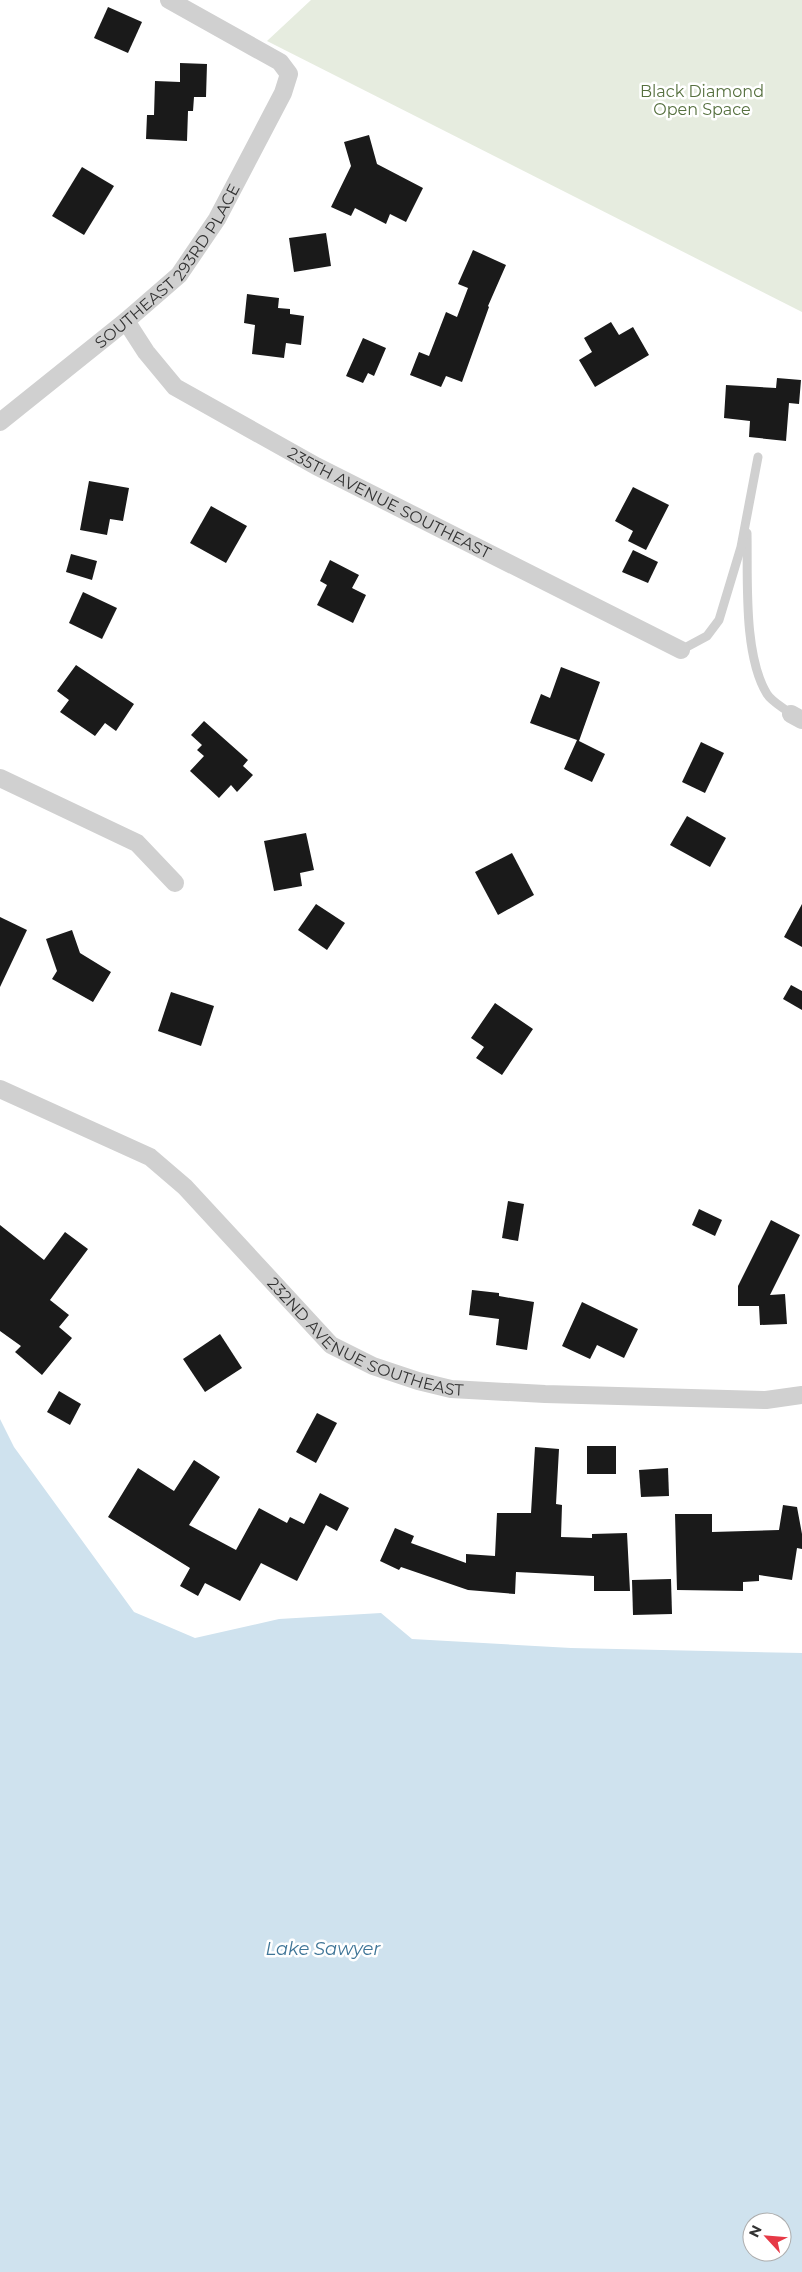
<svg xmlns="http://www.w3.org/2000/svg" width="802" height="2272" viewBox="0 0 802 2272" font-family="Montserrat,sans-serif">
<rect width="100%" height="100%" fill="#fff"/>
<polygon fill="#e6ecdf" points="311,0 802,0 802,312 267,41"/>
<path fill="#cfe2ee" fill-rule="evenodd" d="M0 1419 14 1447 134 1612 195 1638 279 1619 381 1613 412 1639 571 1648 802 1653V2272H0ZM752 2222H782V2252H752Z"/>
<g fill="#1a1a1a">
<polygon points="108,7 142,22 128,53 94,38"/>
<polygon points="180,63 207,64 206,97 194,97 193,111 188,111 187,141 146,139 147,115 154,115 155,81 180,82"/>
<polygon points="369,135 377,164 423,188 406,222 390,214 386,224 355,208 351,216 331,207 351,166 344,142"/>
<polygon points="82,167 114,186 84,235 52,216"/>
<polygon points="326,233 331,266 294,272 289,238"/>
<polygon points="473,250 506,265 488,306 489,307 462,382 446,376 441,387 410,375 419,352 429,356 446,312 457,317 468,288 458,284"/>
<polygon points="247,294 279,298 278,308 290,309 290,314 304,316 301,345 286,343 284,358 252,354 255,325 244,323"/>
<polygon points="611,322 619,335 633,327 649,355 595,387 579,360 592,352 584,338"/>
<polygon points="363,338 386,348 374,376 368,373 363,383 346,376"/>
<polygon points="777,378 801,380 799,404 789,403 786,441 749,437 750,421 724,418 726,385 776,388"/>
<polygon points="89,481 129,488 123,521 110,519 107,535 80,530"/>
<polygon points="633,487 669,505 646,550 628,541 633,531 615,521"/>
<polygon points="211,506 247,526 226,563 190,543"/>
<polygon points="633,550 658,562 648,583 622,572"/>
<polygon points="71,554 97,561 92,580 66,572"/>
<polygon points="330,560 359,575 352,588 366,595 353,623 317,605 327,585 320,581"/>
<polygon points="83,592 117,608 102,639 69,623"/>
<polygon points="76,665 134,704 116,731 105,723 95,736 60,712 69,700 57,691"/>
<polygon points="561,667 600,682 579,741 605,754 592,782 564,769 577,740 530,723 541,694 550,698"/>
<polygon points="204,721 248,760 243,766 253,775 237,792 231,785 219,798 190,771 204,756 197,750 202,745 191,735"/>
<polygon points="701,742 724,753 705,793 682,782"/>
<polygon points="687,816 726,838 710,867 670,845"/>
<polygon points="306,833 314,870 300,873 302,886 274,891 264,841"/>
<polygon points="512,853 534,895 498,915 475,872"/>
<polygon points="316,904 345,923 327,950 298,930"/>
<polygon points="802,904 802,947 784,937"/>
<polygon points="0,917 27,930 0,987"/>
<polygon points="72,930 80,953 111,972 93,1002 52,979 57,971 46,939"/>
<polygon points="791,985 802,991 802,1010 783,999"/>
<polygon points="171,992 214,1006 201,1046 158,1031"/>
<polygon points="495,1003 533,1029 502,1075 476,1058 484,1047 471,1038"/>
<polygon points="508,1201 524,1204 518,1241 502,1238"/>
<polygon points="699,1209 722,1220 715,1236 692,1225"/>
<polygon points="771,1220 800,1235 770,1295 785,1294 787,1324 760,1325 759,1306 738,1306 738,1286"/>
<polygon points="0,1225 44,1260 65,1232 88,1249 50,1300 69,1315 59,1327 72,1338 42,1375 15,1352 21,1346 0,1331"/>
<polygon points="472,1290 499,1293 499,1296 534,1302 527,1350 496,1345 499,1319 469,1315"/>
<polygon points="582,1302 638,1329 624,1358 597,1345 590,1359 562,1346"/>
<polygon points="220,1334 242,1368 205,1392 183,1359"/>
<polygon points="59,1391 81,1404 70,1425 47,1412"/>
<polygon points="317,1413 337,1423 316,1463 296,1452"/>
<rect x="587" y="1446" width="29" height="28"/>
<polygon points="535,1447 559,1449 556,1504 562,1505 561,1537 592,1538 592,1534 627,1533 630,1591 594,1591 594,1576 516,1572 515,1594 468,1590 401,1567 399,1570 380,1561 395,1528 414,1536 411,1543 466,1563 466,1554 495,1556 497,1513 531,1513"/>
<polygon points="194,1460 220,1477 189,1525 236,1550 259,1508 287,1523 290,1517 304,1524 320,1493 349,1508 337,1531 326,1525 297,1581 261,1563 240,1601 205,1583 198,1596 180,1586 190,1568 108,1517 138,1468 174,1491"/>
<polygon points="668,1468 669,1496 641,1497 639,1470"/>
<polygon points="783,1505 797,1507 802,1534 802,1549 797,1548 792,1580 759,1575 759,1581 743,1582 743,1591 677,1590 675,1514 712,1514 712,1532 779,1530"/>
<polygon points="671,1579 672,1614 633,1615 632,1580"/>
</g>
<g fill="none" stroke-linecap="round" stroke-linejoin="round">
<g stroke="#d0d0d0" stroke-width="9">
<path d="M747 533C748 578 743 655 767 694 772 702 784 708 791 714"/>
<polyline points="681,650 707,636 719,620 741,547 758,457"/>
</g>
<g stroke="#d0d0d0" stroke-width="18">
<path id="s1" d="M126 321 146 352 175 387 316 466 681 650"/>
<path id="s2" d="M0 422 126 321 179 275 217 219 283 93 289 74 280 62 169 0"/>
<polyline points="791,714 802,720"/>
<polyline points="0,778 137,843 175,883"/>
<path id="s3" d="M0 1089 150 1157 185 1187 331 1345 373 1366 418 1381 451 1389 545 1394 766 1400 802 1395"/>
</g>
</g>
<g text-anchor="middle" stroke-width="5" stroke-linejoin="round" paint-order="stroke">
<g font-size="16" fill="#56703f" stroke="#fff">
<text x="702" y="97">Black Diamond<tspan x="702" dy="18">Open Space</tspan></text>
</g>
<g font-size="16" fill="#333" stroke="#fff">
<text dy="6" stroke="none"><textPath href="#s2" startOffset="231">SOUTHEAST 293RD PLACE</textPath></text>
<text dy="6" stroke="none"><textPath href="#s1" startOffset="326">235TH AVENUE SOUTHEAST</textPath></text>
<text dy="6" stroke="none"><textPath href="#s3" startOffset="452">232ND AVENUE SOUTHEAST</textPath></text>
</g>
<g font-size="18" font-style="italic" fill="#3f7597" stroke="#fff">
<text x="323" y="1955">Lake Sawyer</text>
</g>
</g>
<g transform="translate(767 2237) rotate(296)"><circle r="24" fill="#ffffff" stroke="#adadad"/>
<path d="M0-4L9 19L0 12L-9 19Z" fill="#e63946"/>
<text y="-8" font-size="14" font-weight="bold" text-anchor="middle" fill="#333333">N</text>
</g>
</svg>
